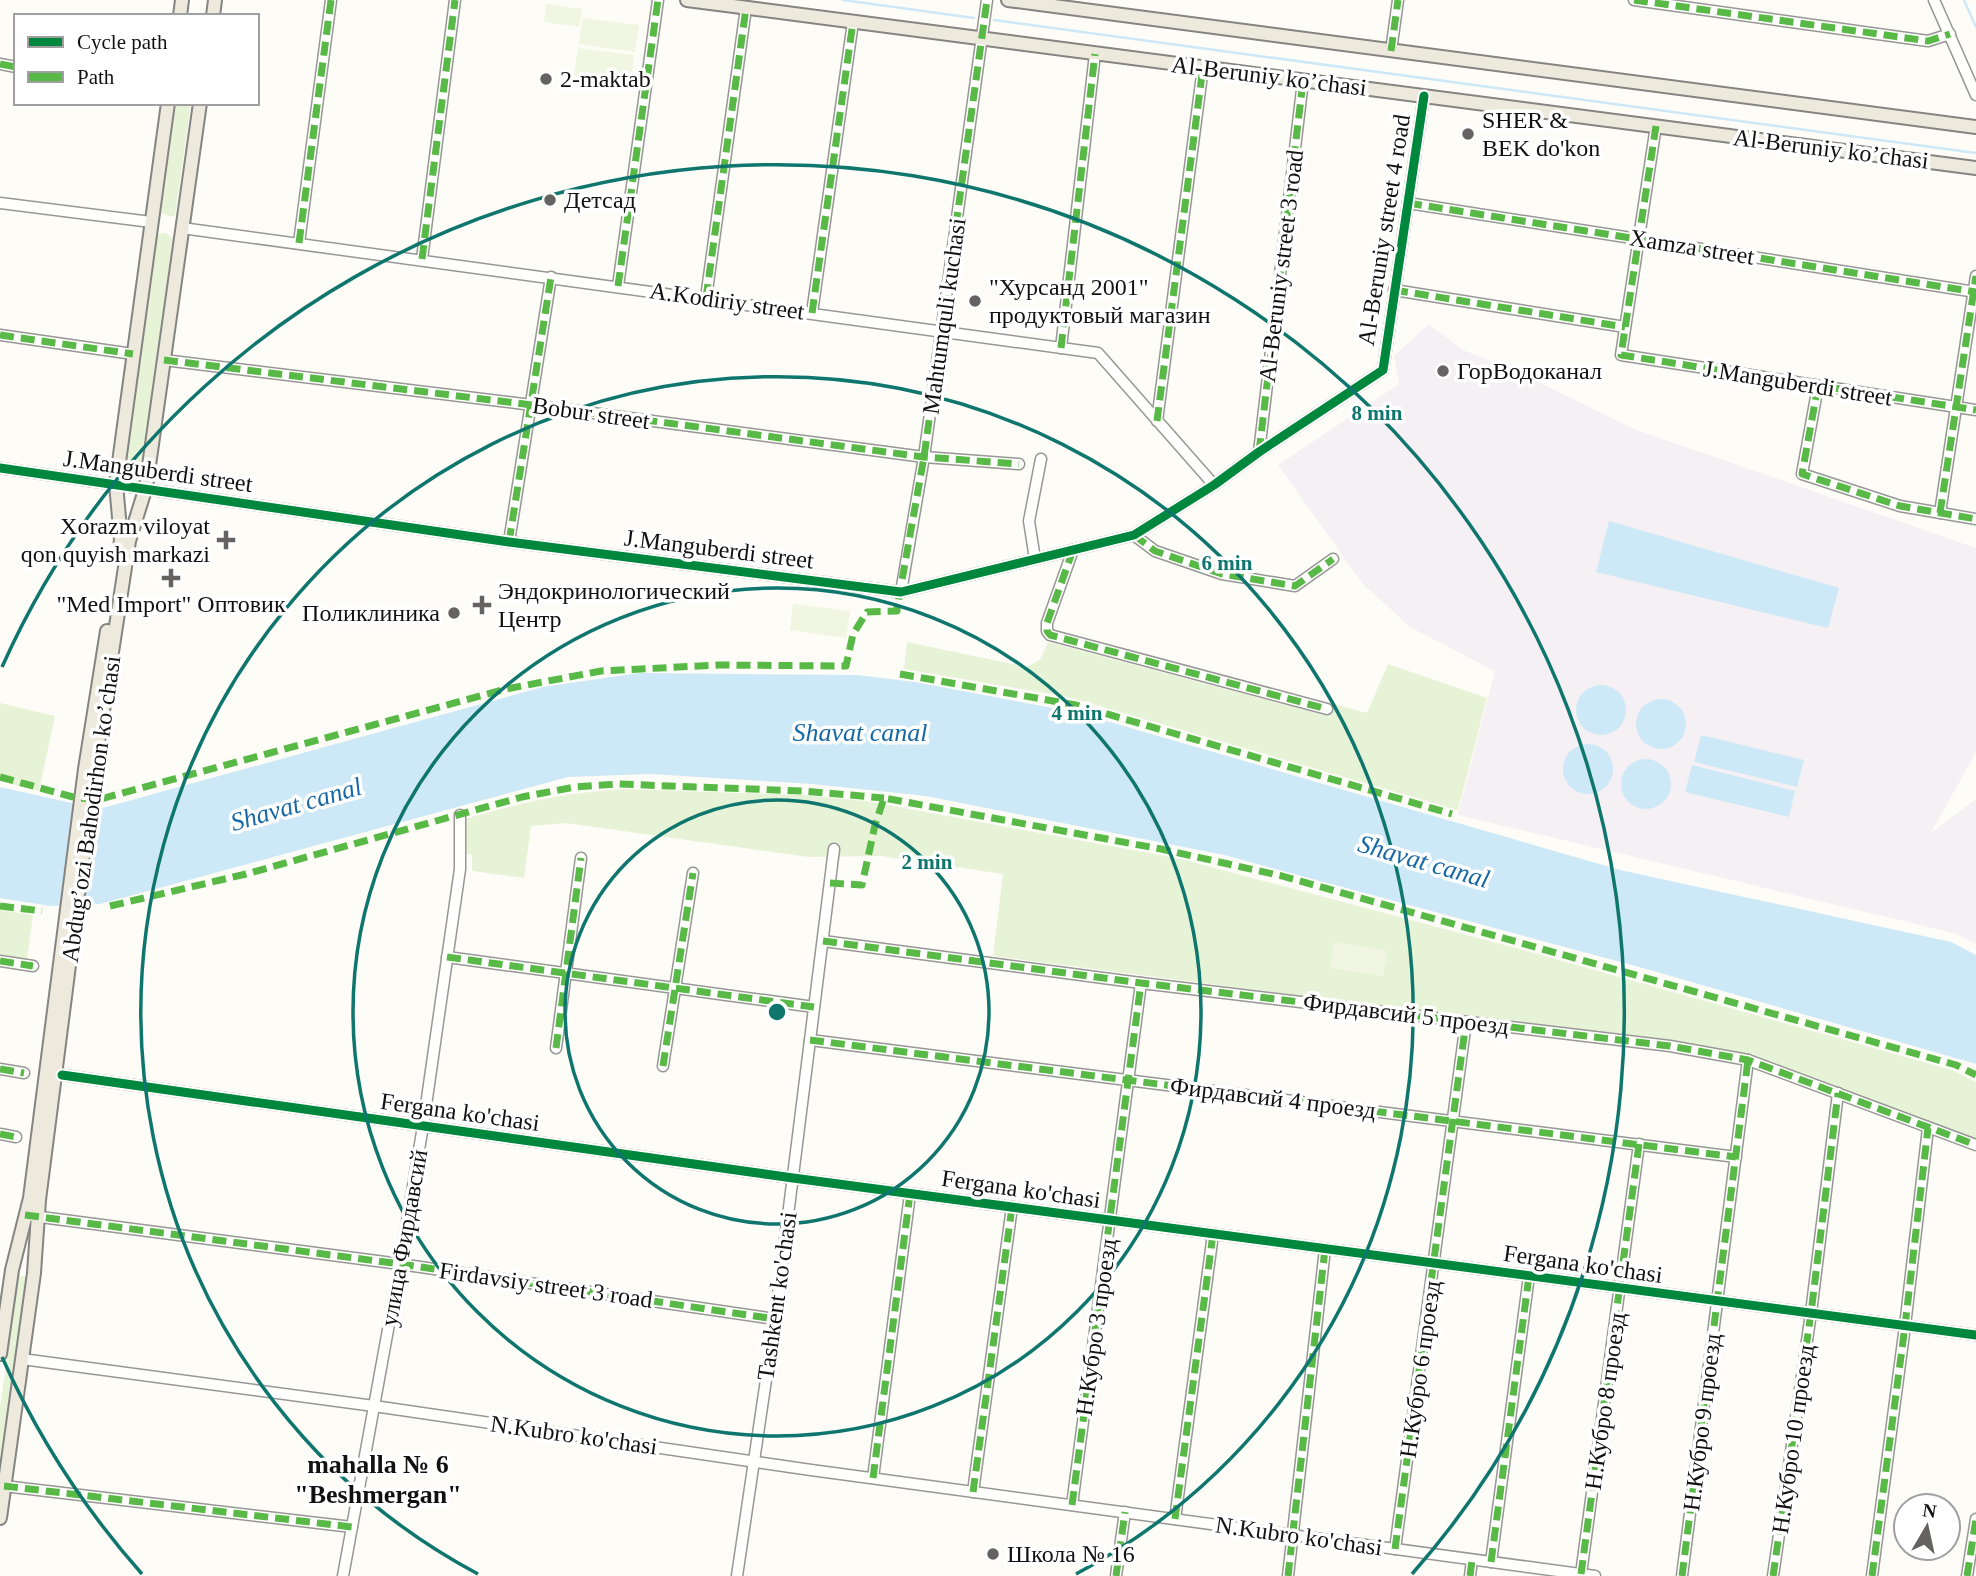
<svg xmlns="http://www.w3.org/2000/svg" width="1976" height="1576" viewBox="0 0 1976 1576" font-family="'Times New Roman',serif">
<rect width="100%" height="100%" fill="#fdfcf7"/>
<polygon fill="#f5f0f3" points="1429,324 1463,350 1513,370 1634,429 1976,548 1976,752 1931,833 1976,799 1976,944 1954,933 1458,815 1495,671 1410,627 1362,583 1278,465 1399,384 1394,356"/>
<g fill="#e7f3d7">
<polygon points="176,103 191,103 175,216 168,216 161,213"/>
<polygon points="165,233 173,238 140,477 137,481 127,479 124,474 156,234"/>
<polygon points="907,642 1026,667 1040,660 1048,642 1330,717 1334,704 1367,713 1388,664 1487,698 1458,810 1068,697 904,669"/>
<polygon points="0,703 55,716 39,791 0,781"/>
<path d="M625 789 804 795 866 801 1181 859 1505 945 1952 1070 1976 1082V1141L1829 1088 1685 1045 993 956 1003 874 881 856 809 857 566 823 531 826 524 878 472 871V855L465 853V819C519 803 568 792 625 789Z"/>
<polygon points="0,910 33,915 27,959 0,954"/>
<polygon points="23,1276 27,1277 0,1458 0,1408 18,1277"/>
</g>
<g fill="#f0f6e1">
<polygon points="546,4 582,9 579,27 544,22"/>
<polygon points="582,18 639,25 635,52 579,44"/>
<polygon points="578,48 634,55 631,82 574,75"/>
<polygon points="793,604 850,611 846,638 790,630"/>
<polygon points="1334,942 1387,951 1383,976 1330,968"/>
</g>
<g fill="#cde8f7">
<polygon points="1609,521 1839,588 1828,628 1596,572"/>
<polygon points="639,673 857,675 915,682 1079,713 1620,870 1951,942 1976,955 1976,1064 1650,970 1224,855 926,796 812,784 650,774 568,777 100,904 50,906 0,898 0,787 99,809 543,687"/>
<circle cx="1601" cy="710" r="25"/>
<circle cx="1661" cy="724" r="25"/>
<polygon points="1701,735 1804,760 1797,787 1694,762"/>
<circle cx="1588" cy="769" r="25"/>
<circle cx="1646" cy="784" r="25"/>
<polygon points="1692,765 1795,791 1789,817 1685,792"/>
</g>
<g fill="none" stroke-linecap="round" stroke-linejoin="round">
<g stroke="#cde8f7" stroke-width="2.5">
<polyline points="843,0 974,18"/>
<polyline points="1964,0 1976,27"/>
<polyline points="994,20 1976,153"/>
</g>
<defs>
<g id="minor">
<polyline points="1634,0 1928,41 1950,34"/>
<polyline points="1934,0 1976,95"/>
<polyline points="1391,51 1398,0"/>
<polyline points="0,64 16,67"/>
<polyline points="1656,126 1621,355 1976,410"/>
<polyline points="0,203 151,222"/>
<polyline points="1408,203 1976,292"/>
<polyline points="182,228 1098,353 1214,485"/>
<polyline points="299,243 331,0"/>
<polyline points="422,259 455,0"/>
<polyline points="618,286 658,0"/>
<polyline points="1394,290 1625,327"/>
<polyline points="706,298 746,8"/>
<polyline points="812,313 853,22"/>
<polyline points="0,335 133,354"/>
<polyline points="1061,348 1095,54"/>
<polyline points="164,360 532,405 924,457 1019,464"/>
<polyline points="1818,386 1802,474 1900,506 1976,519"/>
<polyline points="1157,421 1203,67"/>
<polyline points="1259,452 1303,81"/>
<polyline points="0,468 509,542 901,592 1134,535 1214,485 1259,452 1383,370 1424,96"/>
<polyline points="1940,513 1976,276"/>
<polyline points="1134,535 1155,551 1222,574 1295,586 1333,559"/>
<polyline points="509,542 551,277"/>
<polyline points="1073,550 1047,623 1047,631 1050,635 1327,709"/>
<polyline points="1035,559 1029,521 1041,459"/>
<polyline points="901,592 924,457 987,0"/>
<polyline points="823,941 1141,983 1670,1046 1748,1060 1976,1145"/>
<polyline points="447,957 814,1007"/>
<polyline points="0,961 33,966"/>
<polyline points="810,1040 1736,1157"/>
<polyline points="556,1048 581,858"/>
<polyline points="663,1066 693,873"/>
<polyline points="0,1069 24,1073"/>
<polyline points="62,1075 793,1178 1976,1335"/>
<polyline points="0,1134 16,1137"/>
<polyline points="33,1216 400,1264 775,1319"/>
<polyline points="22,1359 374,1406 811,1470 1595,1576"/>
<polyline points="873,1478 910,1194"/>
<polyline points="4,1486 352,1527"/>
<polyline points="973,1492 1012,1207"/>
<polyline points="1072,1505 1141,983"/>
<polyline points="1175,1519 1213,1234"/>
<polyline points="1395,1549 1466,1022"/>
<polyline points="1491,1562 1529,1276"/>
<polyline points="1581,1574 1639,1144"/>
<polyline points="343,1576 400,1264 423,1126 460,869 460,815"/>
<polyline points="737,1576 775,1319 834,849"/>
<polyline points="1116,1576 1125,1512"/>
<polyline points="1288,1576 1325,1249"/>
<polyline points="1470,1576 1472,1560"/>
<polyline points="1682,1576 1748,1060"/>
<polyline points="1773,1576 1811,1313 1838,1093"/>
<polyline points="1872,1576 1905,1326 1928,1128"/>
<polyline points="1967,1576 1976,1519"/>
</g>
<g id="major">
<polyline points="687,0 1976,168"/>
<polyline points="1008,0 1976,127"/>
<polyline points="180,16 182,0"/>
<polyline points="213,16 215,0"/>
<polyline points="119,554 121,540 116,484 168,103"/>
<polyline points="0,1354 12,1270 30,1198 85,769 107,631"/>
<polyline points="0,1518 34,1273 39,1200 94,770 129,541 146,487 200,103"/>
</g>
</defs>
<use href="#minor" stroke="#979795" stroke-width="13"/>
<use href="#major" stroke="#858482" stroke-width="16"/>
<use href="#minor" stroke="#fffffe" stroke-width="10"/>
<use href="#major" stroke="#ede9dc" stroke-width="12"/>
<g stroke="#58b947" stroke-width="7" stroke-dasharray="14 7" stroke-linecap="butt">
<polyline points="1634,0 1928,41 1950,34"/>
<polyline points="1391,51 1398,0"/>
<polyline points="0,64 16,67"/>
<polyline points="1656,126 1621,355 1976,410"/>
<polyline points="1408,203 1976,292"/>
<polyline points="299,243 331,0"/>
<polyline points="422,259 455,0"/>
<polyline points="618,286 658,0"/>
<polyline points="1394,290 1625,327"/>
<polyline points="706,298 746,8"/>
<polyline points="812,313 853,22"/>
<polyline points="0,335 133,354"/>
<polyline points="1061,348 1095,54"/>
<polyline points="164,360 532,405 924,457 1019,464"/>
<polyline points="1818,386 1802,474 1900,506 1976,519"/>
<polyline points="1157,421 1203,67"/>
<polyline points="1259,452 1303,81"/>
<polyline points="1940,513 1976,276"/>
<polyline points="1134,535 1155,551 1222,574 1295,586 1333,559"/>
<polyline points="509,542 551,277"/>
<polyline points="1073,550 1047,623 1047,631 1050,635 1327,709"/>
<polyline points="900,674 1076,705 1452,814"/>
<polyline points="0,777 73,797 97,800 506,689 601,671 719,665 846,666 853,634 867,612 897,611 897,608 924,457 987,0"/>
<polyline points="830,883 862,885 875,825 884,798 1161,849 1282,876 1956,1065 1976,1075"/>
<polyline points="0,906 42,911"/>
<polyline points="110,906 246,874 522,797 575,787 618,784 803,791 884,798"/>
<polyline points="823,941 1141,983 1670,1046 1748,1060 1976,1145"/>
<polyline points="447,957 814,1007"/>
<polyline points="0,961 33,966"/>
<polyline points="810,1040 1736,1157"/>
<polyline points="556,1048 581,858"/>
<polyline points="663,1066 693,873"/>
<polyline points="0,1069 24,1073"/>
<polyline points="0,1134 16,1137"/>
<polyline points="25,1215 400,1264 775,1319"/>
<polyline points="873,1478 910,1194"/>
<polyline points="4,1486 352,1527"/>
<polyline points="973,1492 1012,1207"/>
<polyline points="1072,1505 1141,983"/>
<polyline points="1175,1519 1213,1234"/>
<polyline points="1395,1549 1466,1022"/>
<polyline points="1491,1562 1529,1276"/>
<polyline points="1581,1574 1639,1144"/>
<polyline points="1116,1576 1125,1512"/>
<polyline points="1288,1576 1325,1249"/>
<polyline points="1470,1576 1472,1560"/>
<polyline points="1682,1576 1748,1060"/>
<polyline points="1773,1576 1811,1313 1838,1093"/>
<polyline points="1872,1576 1905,1326 1928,1128"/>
<polyline points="1967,1576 1976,1519"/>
</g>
<defs>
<g id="cycleway">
<polyline points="0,468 509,542 901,592 1134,535 1214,485 1259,452 1383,370 1424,96"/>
<polyline points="62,1075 793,1178 1976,1335"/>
</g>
</defs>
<use href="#cycleway" stroke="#fff" stroke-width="13"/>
<use href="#cycleway" stroke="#00873e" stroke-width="9"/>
</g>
<g fill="none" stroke="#0f766e" stroke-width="3.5">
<circle cx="777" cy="1012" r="212"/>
<circle cx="777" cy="1012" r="424"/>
<path d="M478 1574A636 636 0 1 1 1076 1574"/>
<path d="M142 1574A848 848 0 0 1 2 1357M2 667A848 848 0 1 1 1412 1574"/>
</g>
<g fill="#646362" stroke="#fff" stroke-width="2.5">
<circle cx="546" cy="79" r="7"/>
<circle cx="1468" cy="134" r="7"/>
<circle cx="550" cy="200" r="7"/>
<circle cx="975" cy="301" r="7"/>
<circle cx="1443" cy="371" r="7"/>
<path d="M222.5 529.5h7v7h7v7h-7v7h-7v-7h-7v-7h7z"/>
<path d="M167.5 567.5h7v7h7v7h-7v7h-7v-7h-7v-7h7z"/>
<path d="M478.5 594.5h7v7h7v7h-7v7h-7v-7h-7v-7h7z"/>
<circle cx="454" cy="613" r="7"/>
<circle cx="993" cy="1554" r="7"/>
</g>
<g text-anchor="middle" stroke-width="7" stroke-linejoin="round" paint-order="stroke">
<g font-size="24" fill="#111" stroke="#fff">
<text transform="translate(1269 76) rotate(7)" y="8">Al-Beruniy ko’chasi</text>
<text transform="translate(1831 149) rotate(7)" y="8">Al-Beruniy ko’chasi</text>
<text transform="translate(1384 230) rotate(-81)" y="8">Al-Beruniy street 4 road</text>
<text transform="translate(1692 247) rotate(9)" y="8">Xamza street</text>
<text transform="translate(1281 266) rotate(-83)" y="8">Al-Beruniy street 3 road</text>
<text transform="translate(727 301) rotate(8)" y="8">A.Kodiriy street</text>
<text transform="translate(944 316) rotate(-82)" y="8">Mahtumquli kuchasi</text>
<text transform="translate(1798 383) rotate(9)" y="8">J.Manguberdi street</text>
<text transform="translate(591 413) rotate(8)" y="8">Bobur street</text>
<text transform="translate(158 471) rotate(8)" y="8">J.Manguberdi street</text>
<text transform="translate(719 549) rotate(7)" y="8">J.Manguberdi street</text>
<text transform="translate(91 809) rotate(-82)" y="8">Abdug’ozi Bahodirhon ko’chasi</text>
<text transform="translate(1406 1014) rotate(7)" y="8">Фирдавсий 5 проезд</text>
<text transform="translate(1273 1098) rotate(7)" y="8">Фирдавсий 4 проезд</text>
<text transform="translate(460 1112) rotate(8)" y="8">Fergana ko'chasi</text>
<text transform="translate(1021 1189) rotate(8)" y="8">Fergana ko'chasi</text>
<text transform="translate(404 1238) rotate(-80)" y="8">улица Фирдавсий</text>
<text transform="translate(1583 1264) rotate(8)" y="8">Fergana ko'chasi</text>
<text transform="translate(546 1285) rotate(8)" y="8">Firdavsiy street 3 road</text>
<text transform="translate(777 1296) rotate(-82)" y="8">Tashkent ko'chasi</text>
<text transform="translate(1096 1327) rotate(-82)" y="8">Н.Кубро 3 проезд</text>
<text transform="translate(1420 1369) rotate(-82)" y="8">Н.Кубро 6 проезд</text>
<text transform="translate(1605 1401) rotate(-82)" y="8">Н.Кубро 8 проезд</text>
<text transform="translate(1702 1422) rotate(-83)" y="8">Н.Кубро 9 проезд</text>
<text transform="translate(574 1435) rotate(8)" y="8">N.Kubro ko'chasi</text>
<text transform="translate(1793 1439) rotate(-82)" y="8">Н.Кубро 10 проезд</text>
<text transform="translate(1299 1536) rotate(8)" y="8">N.Kubro ko'chasi</text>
</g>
<g font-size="24" fill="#111" stroke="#fff" text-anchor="start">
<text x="560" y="87">2-maktab</text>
<text x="1482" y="128">SHER &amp;<tspan x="1482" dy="28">BEK do'kon</tspan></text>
<text x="564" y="208">Детсад</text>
<text x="989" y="295">"Хурсанд 2001"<tspan x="989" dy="28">продуктовый магазин</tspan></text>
<text x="1457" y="379">ГорВодоканал</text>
<text x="210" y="534" text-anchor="end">Xorazm viloyat<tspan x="210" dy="28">qon quyish markazi</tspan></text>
<text x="498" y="599">Эндокринологический<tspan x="498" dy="28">Центр</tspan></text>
<text x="171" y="612" text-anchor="middle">"Med Import" Оптовик</text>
<text x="440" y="621" text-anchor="end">Поликлиника</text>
<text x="1007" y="1562">Школа № 16</text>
</g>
<g font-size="26" font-style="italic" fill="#1768a6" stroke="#fff">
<text x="860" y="741">Shavat canal</text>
<text transform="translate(296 804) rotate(-16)" y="9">Shavat canal</text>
<text transform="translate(1424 861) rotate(16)" y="9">Shavat canal</text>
</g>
<g font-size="26" font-weight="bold" fill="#111" stroke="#fff">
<text x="378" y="1473">mahalla № 6<tspan x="378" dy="30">"Beshmergan"</tspan></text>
</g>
</g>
<circle cx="777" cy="1012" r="10" fill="#0f766e" stroke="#fff" stroke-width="3.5"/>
<g font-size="21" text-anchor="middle" font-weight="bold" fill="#0f766e" stroke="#fff" stroke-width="7" stroke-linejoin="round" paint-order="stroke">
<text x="1377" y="420">8 min</text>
<text x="1227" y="570">6 min</text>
<text x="1077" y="720">4 min</text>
<text x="927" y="869">2 min</text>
</g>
<rect x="14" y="14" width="245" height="91" fill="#ffffff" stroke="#a0a0a0" stroke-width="2"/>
<rect x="28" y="37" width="35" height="10" fill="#00873e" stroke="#a0a0a0" stroke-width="2"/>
<text x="77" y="49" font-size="21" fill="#111111">Cycle path</text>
<rect x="28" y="72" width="35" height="10" fill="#58b947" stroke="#a0a0a0" stroke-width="2"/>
<text x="77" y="84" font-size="21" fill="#111111">Path</text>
<g transform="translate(1927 1527) rotate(9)"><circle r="33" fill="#ffffff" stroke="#a0a0a0" stroke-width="2"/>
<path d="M0-5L12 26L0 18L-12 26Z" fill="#646362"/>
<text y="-10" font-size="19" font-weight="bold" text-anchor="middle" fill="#111111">N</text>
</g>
</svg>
